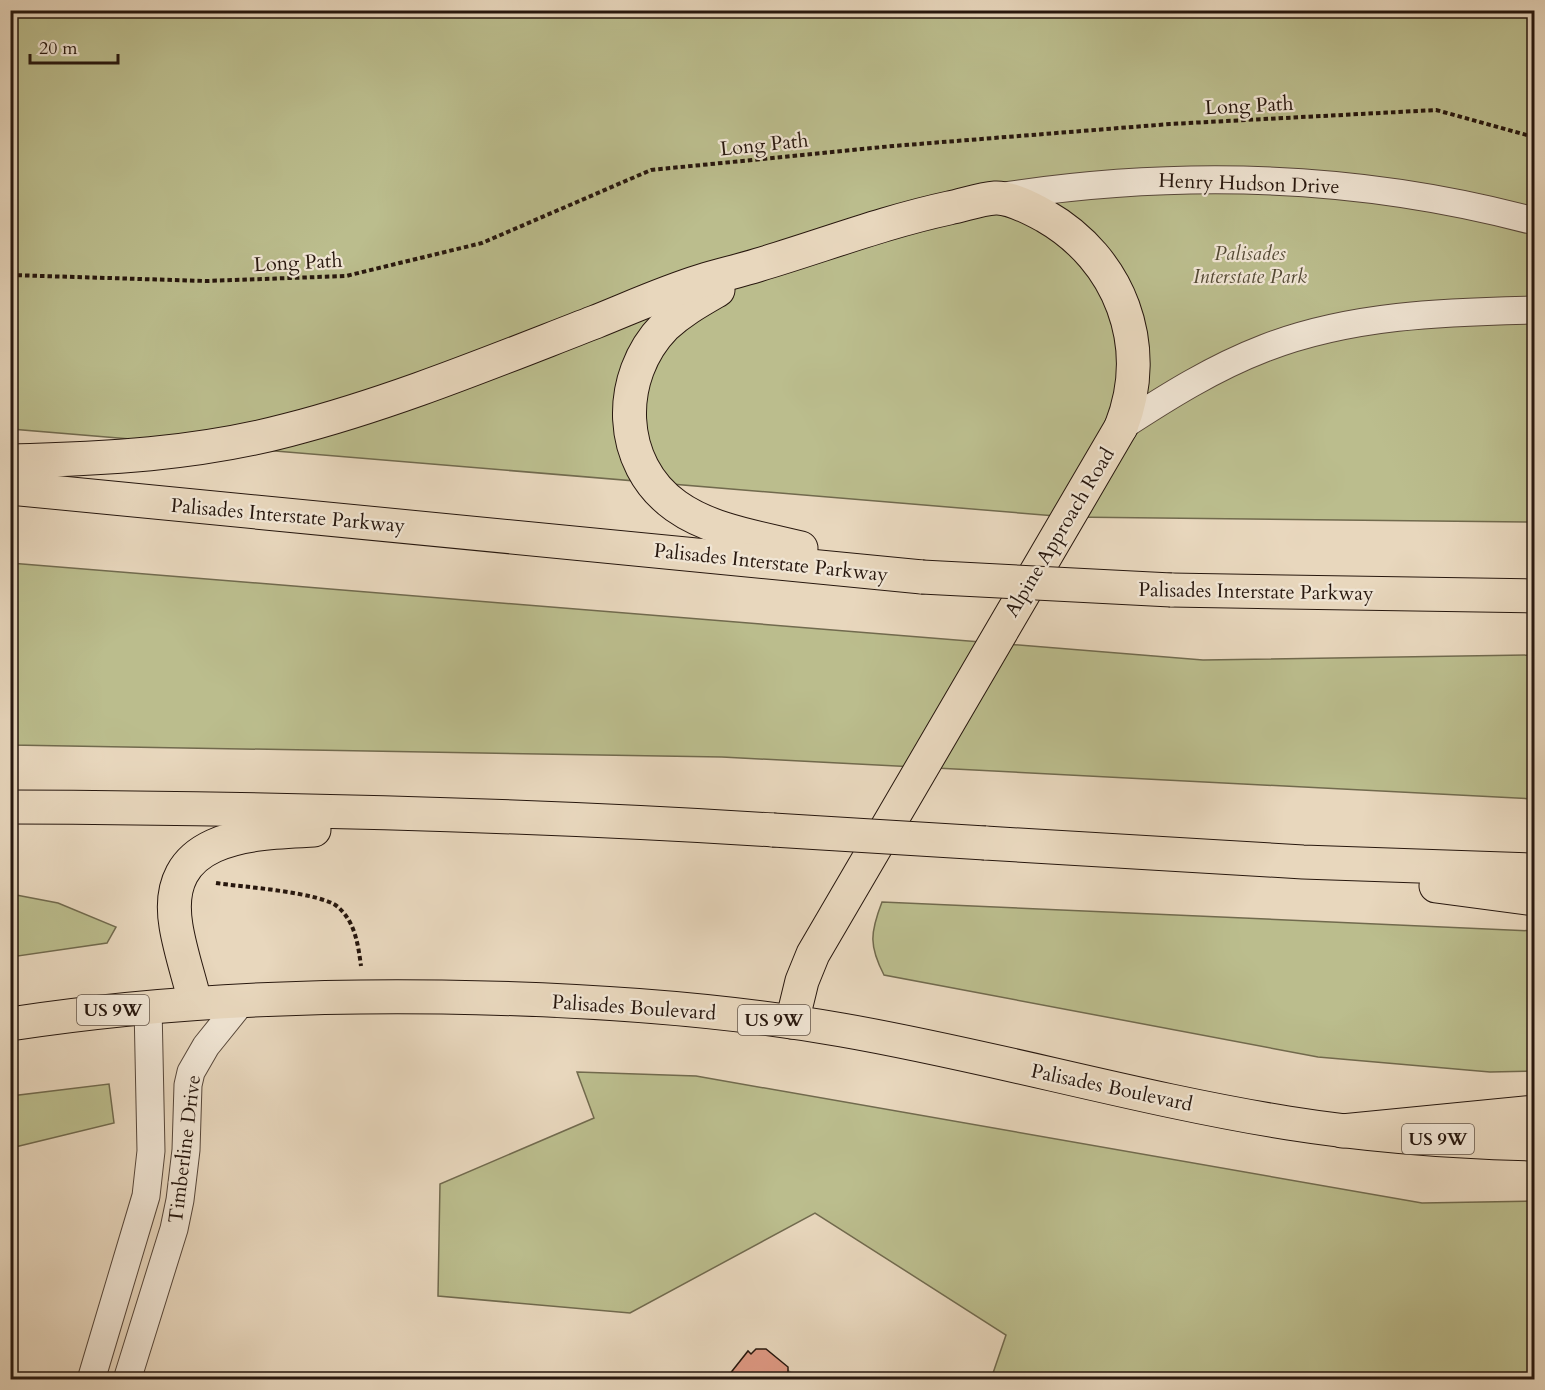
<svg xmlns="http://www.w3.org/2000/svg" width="1545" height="1390" viewBox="0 0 1545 1390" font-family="Cardo,serif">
<defs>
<filter id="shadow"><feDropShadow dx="3.5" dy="6" stdDeviation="0" flood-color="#0004"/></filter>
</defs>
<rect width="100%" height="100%" fill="#e8d7bd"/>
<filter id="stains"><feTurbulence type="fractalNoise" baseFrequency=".00333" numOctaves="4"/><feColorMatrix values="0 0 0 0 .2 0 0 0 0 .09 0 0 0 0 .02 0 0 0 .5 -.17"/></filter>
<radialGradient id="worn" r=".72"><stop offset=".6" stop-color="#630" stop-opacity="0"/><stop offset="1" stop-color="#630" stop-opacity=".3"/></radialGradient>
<g fill="#bbbd8d" stroke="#716a4e" stroke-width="1.5">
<polygon points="10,11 1534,11 1534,522 1068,517 11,429"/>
<polygon points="10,563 1203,660 1534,655 1534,799 722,757 11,745"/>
<polygon points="11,894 58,903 116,927 107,943 11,957"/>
<path d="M882 902 1534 931V1071L1490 1072 1318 1057 884 975C869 946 870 933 882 902Z"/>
<polygon points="577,1072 696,1076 1422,1203 1534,1201 1534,1379 991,1379 1006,1335 815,1213 630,1313 438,1296 440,1184 594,1118"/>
<polygon points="109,1084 114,1123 11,1148 11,1096"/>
</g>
<polygon fill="#de9983" stroke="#27170e" stroke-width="1.5" filter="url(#shadow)" points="756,1349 766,1349 788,1367 788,1380 725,1380 748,1351 751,1354"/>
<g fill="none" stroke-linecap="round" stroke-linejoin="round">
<defs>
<g id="street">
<path d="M998 197C1178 169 1358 174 1534 221"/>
<path d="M1121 427C1167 397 1213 368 1265 348 1350 315 1444 312 1534 310"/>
<polyline points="91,1380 146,1196 151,1151 148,1006"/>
<polyline points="127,1380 174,1229 180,1200 186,1150 188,1085 191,1072 206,1046 243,1000"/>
</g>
<g id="primary">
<polyline points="792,1022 802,981 813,954 1121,427"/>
<path d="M10 1024C154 1002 297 995 442 997 576 999 710 1007 842 1030 992 1056 1138 1099 1288 1123 1370 1136 1452 1142 1534 1144"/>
</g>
<g id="highway">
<path d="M718 290C699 301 681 311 665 326 615 377 617 464 676 506 711 531 760 538 801 548"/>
<path d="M10 461C104 459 197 454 288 430 393 403 494 361 595 322 630 308 665 292 701 281 720 275 739 271 758 265 822 246 884 222 949 208 964 205 980 199 995 198 1010 197 1032 209 1045 216 1120 259 1153 345 1121 427"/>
<polyline points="10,488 922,577"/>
<polyline points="1171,590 1534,596"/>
<path d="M10 807C265 808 519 814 773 830"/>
<polyline points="985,843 1303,862 1534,870"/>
<polyline points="1436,886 1534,899"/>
<path d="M195 1002C189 977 180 951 176 926 161 835 251 833 314 830"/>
<polyline points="1342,1131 1534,1112"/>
</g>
</defs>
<use href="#street" stroke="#57473a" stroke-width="29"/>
<use href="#primary" stroke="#27170e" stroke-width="35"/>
<use href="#highway" stroke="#27170e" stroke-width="35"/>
<g stroke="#27170e" stroke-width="4" stroke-dasharray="4.5 3" stroke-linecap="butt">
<polyline points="10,275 206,281 346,276 482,243 651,170 893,146 1170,124 1436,110 1534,137"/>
<path d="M216 883C241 887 321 892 338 907 355 922 358 944 361 966"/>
</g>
<use href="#street" stroke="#f0e5d4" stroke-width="27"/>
<use href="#primary" stroke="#e8d7bd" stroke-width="33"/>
<use href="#highway" stroke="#e8d7bd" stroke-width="33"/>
<defs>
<g id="highway-bridge">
<polyline points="922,577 1171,590"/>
<polyline points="773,830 985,843"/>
</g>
</defs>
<use href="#highway-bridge" stroke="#27170e" stroke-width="35" stroke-linecap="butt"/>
<use href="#highway-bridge" stroke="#e8d7bd" stroke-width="33"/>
</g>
<g text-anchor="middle" stroke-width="4.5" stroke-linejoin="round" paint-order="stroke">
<g fill="#f0e5d4" stroke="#635549" stroke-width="1.5">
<rect x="77" y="995" width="72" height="30" rx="4.5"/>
<rect x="738" y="1005" width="72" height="30" rx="4.5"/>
<rect x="1402" y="1124" width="72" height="30" rx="4.5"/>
</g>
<g font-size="18" font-weight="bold" fill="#27170e">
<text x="113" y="1016">US 9W</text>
<text x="774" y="1026">US 9W</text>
<text x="1438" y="1145">US 9W</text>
</g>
<g font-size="20" fill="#27170e" stroke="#f0e5d4">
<text transform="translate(1249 105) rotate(-3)" y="7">Long Path</text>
<text transform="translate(764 144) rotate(-6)" y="7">Long Path</text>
<text transform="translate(1249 183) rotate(2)" y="7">Henry Hudson Drive</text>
<text transform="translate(298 262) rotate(-3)" y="7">Long Path</text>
<text transform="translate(288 515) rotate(5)" y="7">Palisades Interstate Parkway</text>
<text transform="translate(1059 532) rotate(-59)" y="7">Alpine Approach Road</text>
<text transform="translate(771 562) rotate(6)" y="7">Palisades Interstate Parkway</text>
<text transform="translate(1256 591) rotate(1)" y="7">Palisades Interstate Parkway</text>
<text transform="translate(634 1007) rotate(4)" y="7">Palisades Boulevard</text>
<text transform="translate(1112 1087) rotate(12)" y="7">Palisades Boulevard</text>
<text transform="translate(184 1149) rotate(-83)" y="7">Timberline Drive</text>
</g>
<g font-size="20" font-style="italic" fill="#534934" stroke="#f0e5d4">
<text x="1250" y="260">Palisades<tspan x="1250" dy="23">Interstate Park</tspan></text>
</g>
</g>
<rect width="1545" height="1390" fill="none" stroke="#e8d7bd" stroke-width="36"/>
<rect x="12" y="12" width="1521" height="1366" fill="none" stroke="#27170e" stroke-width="3"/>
<rect x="18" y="18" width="1509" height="1354" fill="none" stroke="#27170e" stroke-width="1.5"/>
<path d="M30 54v9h88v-9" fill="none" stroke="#27170e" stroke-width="3"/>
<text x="39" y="54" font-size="18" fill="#27170e" stroke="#f0e5d4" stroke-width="4.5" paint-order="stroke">20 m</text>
<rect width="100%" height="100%" filter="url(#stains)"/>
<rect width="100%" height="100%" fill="url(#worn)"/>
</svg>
